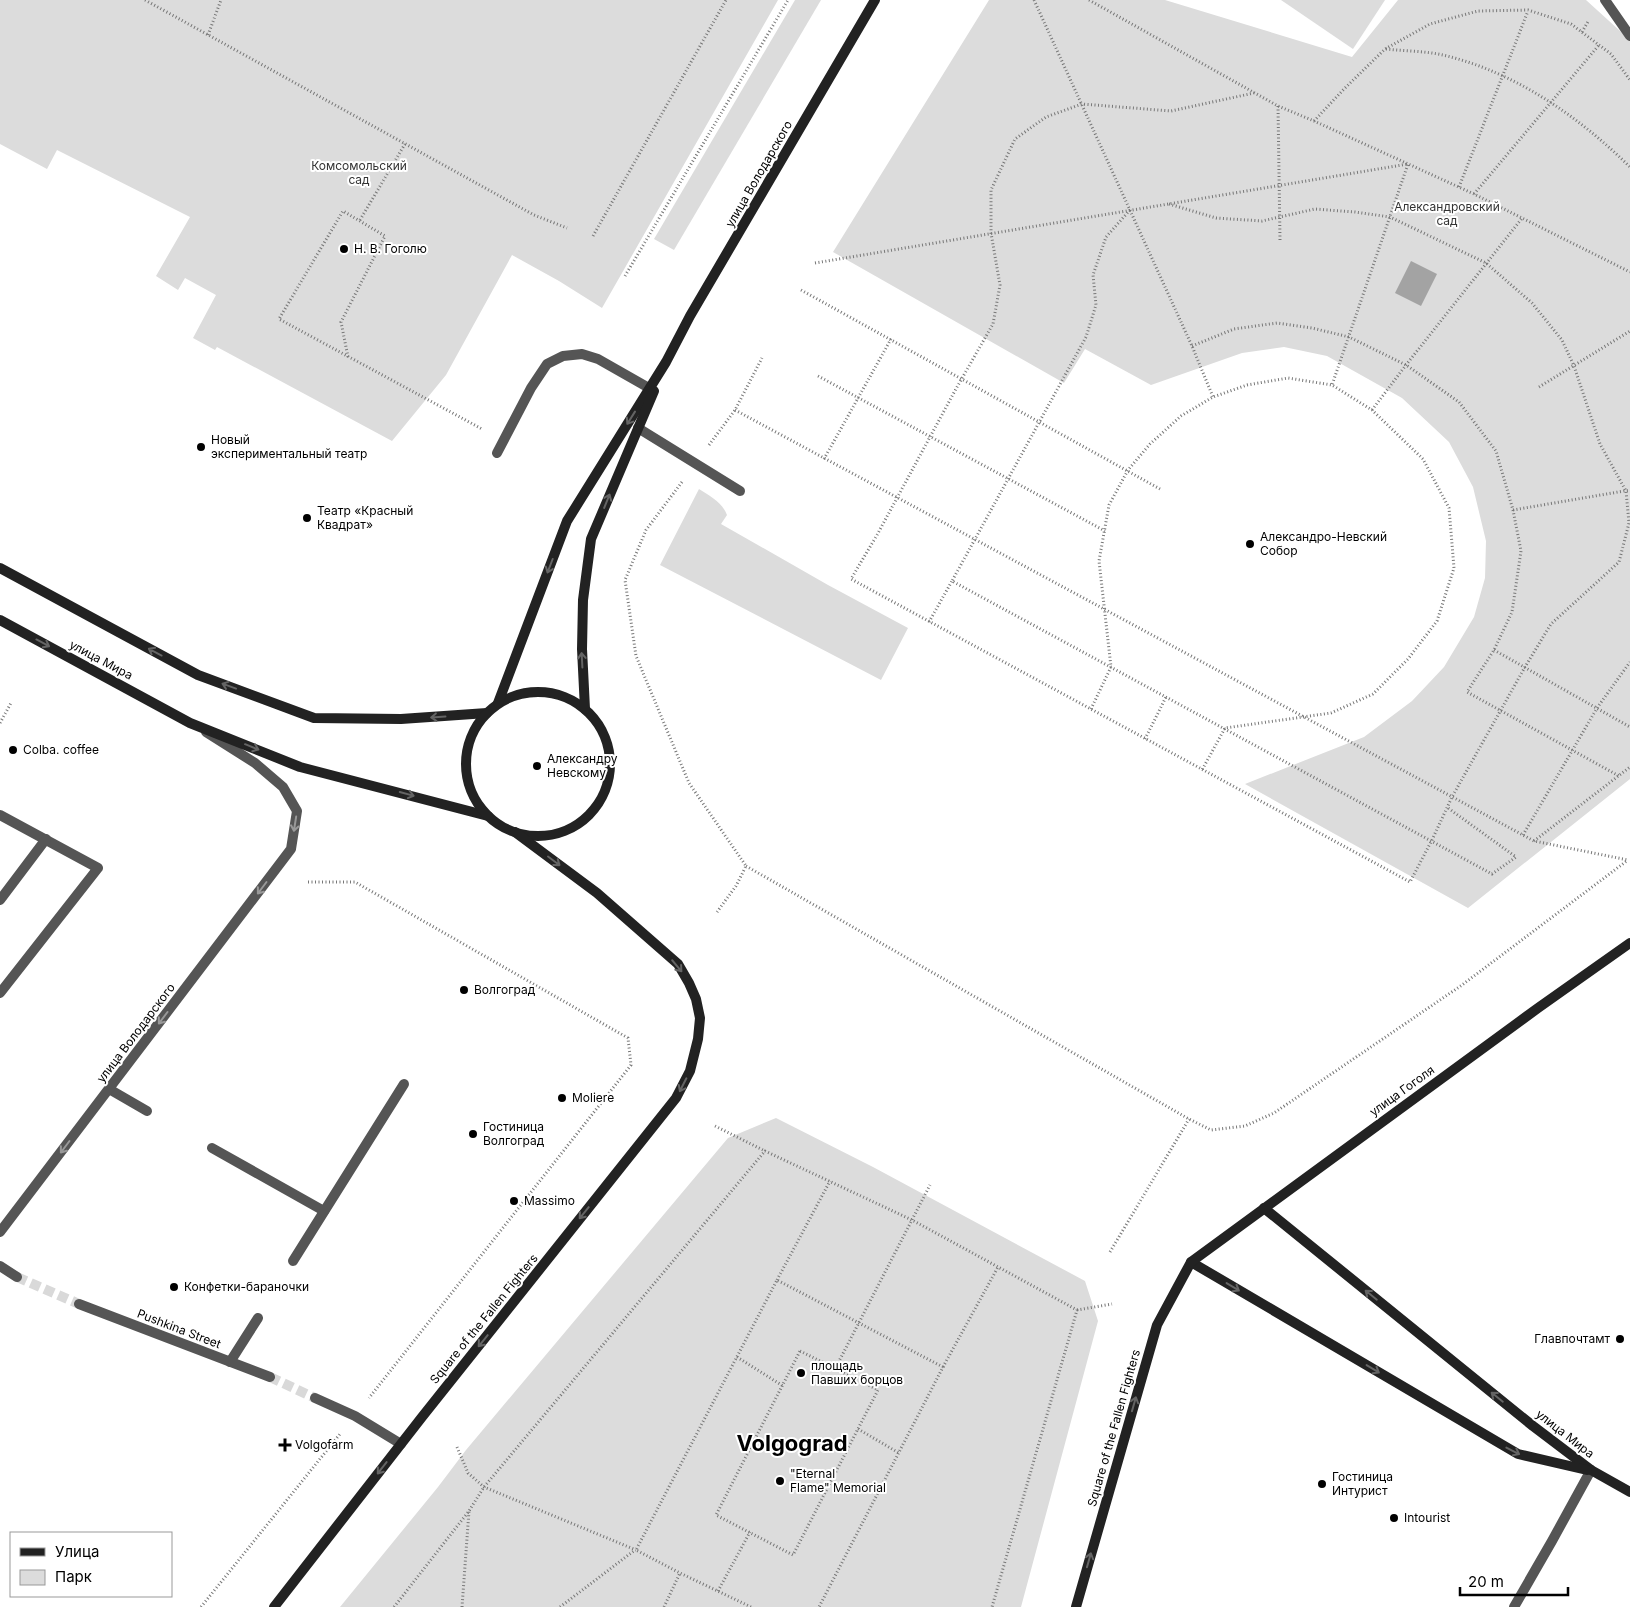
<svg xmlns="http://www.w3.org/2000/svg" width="1630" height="1607" viewBox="0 0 1630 1607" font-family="Inter,sans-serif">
<rect width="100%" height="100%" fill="#fff"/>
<g fill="#dcdcdc">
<polygon points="0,0 778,0 602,308 559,281 512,255 446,375 392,441 217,347 215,350 193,338 216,295 185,278 178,290 156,276 190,217 57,150 47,169 0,144"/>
<polygon points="795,0 821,0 674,250 654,239"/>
<polygon points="989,0 1165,0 1352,57 1398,0 1586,0 1630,40 1630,779 1468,908 1245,784 1364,737 1412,701 1444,667 1474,617 1485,578 1486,541 1473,487 1449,442 1402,398 1327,356 1284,347 1242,353 1151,385 1085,349 1064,383 833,252"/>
<polygon points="1281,0 1385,0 1353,49"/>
<path d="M699 489C710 496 722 502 727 515L721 524 828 585 908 628 881 680 660 565Z"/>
<polygon points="776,1118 873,1167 1085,1281 1098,1321 1021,1607 340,1607 438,1487 466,1450 728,1138"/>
</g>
<polygon fill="#a3a3a3" points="1411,261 1437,274 1421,306 1395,293"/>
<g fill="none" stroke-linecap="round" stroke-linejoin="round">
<g stroke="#d9d9d9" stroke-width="10" stroke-dasharray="10 5" stroke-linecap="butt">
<polyline points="17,1277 79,1304"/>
<polyline points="270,1377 315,1398"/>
</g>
<g stroke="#777" stroke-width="3" stroke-dasharray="1 2.5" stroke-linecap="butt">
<polyline points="145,0 534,215 567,228"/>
<polyline points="1034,0 1192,346 1213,397"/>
<polyline points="1089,0 1278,106 1314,121 1474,194 1630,272"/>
<polyline points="1582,32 1589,20"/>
<polyline points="208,35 221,0"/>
<path d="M1386 49C1404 51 1425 51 1443 55 1515 72 1578 116 1630 167"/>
<polyline points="1278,106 1280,240"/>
<polyline points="1314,121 1344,89 1385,49 1430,24 1478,11 1528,10 1571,24 1611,54 1630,80"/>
<polyline points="1459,187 1528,11"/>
<polyline points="1474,194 1599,45"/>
<polyline points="1169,204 1216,218 1262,221 1315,209 1355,212 1390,217 1486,263 1532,303 1562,340 1574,366 1600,444 1626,491 1629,523 1619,562 1551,624 1525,667 1452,797 1432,840 1410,882 851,579 877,535 957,387 993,324 1000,285 991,233 991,190 1015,139 1046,117 1082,104 1171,111 1254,93"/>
<polyline points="1130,210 1106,237 1093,275 1096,305 1086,337 952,581 1492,874 1516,857 1448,808"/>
<polyline points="360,220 405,144"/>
<polyline points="593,236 726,0"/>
<polyline points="815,263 1408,164 1332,385"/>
<polyline points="625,276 788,0"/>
<polyline points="801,290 1160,489"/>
<polyline points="1192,346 1234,329 1277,323 1312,328 1349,337 1406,365 1459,402 1496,451 1513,510 1521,551 1512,612 1494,650 1467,692 1619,776"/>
<polyline points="348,357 341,322 385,236 343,211 279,319 482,429"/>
<polyline points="818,376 1105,531"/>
<polyline points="1539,387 1630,331"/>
<polyline points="735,410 1534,841 1628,860"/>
<polyline points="1372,410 1406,365 1523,217"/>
<polyline points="709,445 735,410 762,358"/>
<polyline points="824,459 891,339"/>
<polyline points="682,482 646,530 625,580 636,656 689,783 746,866 736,886 717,912"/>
<polyline points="1513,510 1630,490"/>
<polyline points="929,622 952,581"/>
<polyline points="1494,650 1630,727"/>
<polyline points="1091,709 1111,667 1099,561 1109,505 1128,470 1150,444 1181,416 1213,397 1247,385 1288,378 1332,385 1372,410 1423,459 1449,508 1454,568 1437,621 1408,659 1373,694 1331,713 1225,728 1202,770"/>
<polyline points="0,723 11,703"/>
<polyline points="1145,739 1166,697"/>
<polyline points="1523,835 1597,708 1630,662"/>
<polyline points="1534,841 1630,767"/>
<polyline points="746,866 1189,1119 1211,1130 1245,1126 1274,1113 1462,985 1628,860"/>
<polyline points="308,882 355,882 628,1038 631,1065 369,1398"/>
<polyline points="715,1126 765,1151"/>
<polyline points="1110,1252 1189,1119"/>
<polyline points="777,1280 830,1181"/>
<polyline points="1077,1310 1112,1304"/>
<polygon points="800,1351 878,1390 793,1555 716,1515"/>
<polyline points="737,1357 783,1386"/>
<polyline points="943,1367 998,1267"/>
<polyline points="835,1369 930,1185"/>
<polyline points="858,1429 899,1453"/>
<polyline points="457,1447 468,1473 484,1487 636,1550"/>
<polyline points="718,1591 750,1532"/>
<polyline points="201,1607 340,1434"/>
<polyline points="394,1607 469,1511 484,1487 765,1151 912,1220 1077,1310 992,1607"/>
<polyline points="462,1607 469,1511"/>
<polyline points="560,1607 635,1550"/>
<polyline points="664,1607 680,1573"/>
<polyline points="751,1607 680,1573 636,1550 777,1280 943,1367 819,1607"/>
</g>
<g stroke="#555" stroke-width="10">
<polyline points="1605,0 1630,36"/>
<polyline points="638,428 740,491"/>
<polyline points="497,453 531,388 547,364 563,356 582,354 598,359 649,388"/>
<polyline points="0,815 98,868 0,993"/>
<polyline points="0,900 46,839"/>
<polyline points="109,1089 147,1111"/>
<polyline points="212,1148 324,1211"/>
<polyline points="293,1261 404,1084"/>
<polyline points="230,1362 258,1318"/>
<polyline points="1514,1607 1552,1541 1591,1470"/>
</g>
<g stroke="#555" stroke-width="10">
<polyline points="0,1232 291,849 297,811 283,787 255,763 206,732"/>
<polyline points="0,1266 17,1277"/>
<polyline points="79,1304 270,1377"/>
<polyline points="315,1398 355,1416 401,1444"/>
</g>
<g stroke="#222" stroke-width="10">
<polyline points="0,568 198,675 314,718 401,719 487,713"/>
<polyline points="0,620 190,723 300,767 488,816"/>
<circle cx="538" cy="764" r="72"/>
<polyline points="498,703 567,521 666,362 690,316 875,0"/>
<polyline points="585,709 582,649 583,600 591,539 654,391"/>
<polyline points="1264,1208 1533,1426 1591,1470 1630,1492"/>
<polyline points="1191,1262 1518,1454 1587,1470"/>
<polyline points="274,1607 422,1417 676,1098 690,1071 698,1039 700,1018 696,999 689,983 678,964 597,893 515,832"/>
<polyline points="1076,1607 1157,1325 1191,1262 1538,1008 1630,943"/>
</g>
</g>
<defs><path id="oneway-shaft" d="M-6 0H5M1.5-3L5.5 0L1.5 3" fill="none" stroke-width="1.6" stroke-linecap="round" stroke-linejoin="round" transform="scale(1.25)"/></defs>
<g stroke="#646464">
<use href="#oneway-shaft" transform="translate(631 418) rotate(122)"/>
<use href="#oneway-shaft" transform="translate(607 501) rotate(-68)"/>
<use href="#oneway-shaft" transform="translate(550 566) rotate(111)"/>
<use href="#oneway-shaft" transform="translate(43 643) rotate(28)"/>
<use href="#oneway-shaft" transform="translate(155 652) rotate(-152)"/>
<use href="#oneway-shaft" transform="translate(582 660) rotate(-93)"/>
<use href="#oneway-shaft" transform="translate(229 686) rotate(-160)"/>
<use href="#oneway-shaft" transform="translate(438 717) rotate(176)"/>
<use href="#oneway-shaft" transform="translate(252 747) rotate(22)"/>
<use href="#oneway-shaft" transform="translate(407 794) rotate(15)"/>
<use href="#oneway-shaft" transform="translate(554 861) rotate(37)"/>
<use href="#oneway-shaft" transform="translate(677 966) rotate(50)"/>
<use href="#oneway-shaft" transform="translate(683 1085) rotate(117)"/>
<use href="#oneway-shaft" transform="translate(584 1213) rotate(129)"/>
<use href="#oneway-shaft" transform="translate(1233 1287) rotate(31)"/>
<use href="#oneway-shaft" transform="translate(1371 1295) rotate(-141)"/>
<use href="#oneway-shaft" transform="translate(483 1341) rotate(129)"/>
<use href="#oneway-shaft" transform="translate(1373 1369) rotate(31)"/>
<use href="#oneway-shaft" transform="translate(1497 1397) rotate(-141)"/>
<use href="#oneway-shaft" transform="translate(1134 1404) rotate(-74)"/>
<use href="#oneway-shaft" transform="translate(1513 1451) rotate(27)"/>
<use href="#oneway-shaft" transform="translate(382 1468) rotate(128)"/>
<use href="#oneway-shaft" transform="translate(1089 1560) rotate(-74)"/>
</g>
<g stroke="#999">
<use href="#oneway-shaft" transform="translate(295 824) rotate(99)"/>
<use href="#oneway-shaft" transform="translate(262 888) rotate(127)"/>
<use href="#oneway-shaft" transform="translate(163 1018) rotate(127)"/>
<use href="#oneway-shaft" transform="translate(65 1147) rotate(127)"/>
</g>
<g fill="#000" stroke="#fff" stroke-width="2">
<circle cx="344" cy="249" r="5"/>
<circle cx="201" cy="447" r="5"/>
<circle cx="307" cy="518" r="5"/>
<circle cx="1250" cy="544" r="5"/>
<circle cx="13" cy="750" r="5"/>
<circle cx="537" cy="766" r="5"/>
<circle cx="464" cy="990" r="5"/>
<circle cx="562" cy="1098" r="5"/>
<circle cx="473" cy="1134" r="5"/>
<circle cx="514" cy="1201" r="5"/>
<circle cx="174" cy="1287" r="5"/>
<circle cx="1620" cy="1339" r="5"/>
<circle cx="801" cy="1373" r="5"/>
<path d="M282.5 1437.5h5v5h5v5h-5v5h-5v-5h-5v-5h5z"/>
<circle cx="780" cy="1481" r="5"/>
<circle cx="1322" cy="1484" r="5"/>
<circle cx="1394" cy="1518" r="5"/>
</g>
<g text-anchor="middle" stroke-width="4" stroke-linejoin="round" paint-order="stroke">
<g font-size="12" fill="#333" stroke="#fff">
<text x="359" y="170">Комсомольский<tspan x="359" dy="14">сад</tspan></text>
<text x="1447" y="211">Александровский<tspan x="1447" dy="14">сад</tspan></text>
</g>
<g font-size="12" fill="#000" stroke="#fff">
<text transform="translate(759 174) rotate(-60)" y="4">улица Володарского</text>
<text transform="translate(101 660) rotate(28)" y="4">улица Мира</text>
<text transform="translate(136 1033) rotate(-53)" y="4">улица Володарского</text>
<text transform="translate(1402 1091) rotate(-36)" y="4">улица Гоголя</text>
<text transform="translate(484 1319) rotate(-51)" y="4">Square of the Fallen Fighters</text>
<text transform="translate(179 1329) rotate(21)" y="4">Pushkina Street</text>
<text transform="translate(1114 1428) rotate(-74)" y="4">Square of the Fallen Fighters</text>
<text transform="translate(1565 1434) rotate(38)" y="4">улица Мира</text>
</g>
<g font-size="12" fill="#000" stroke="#fff" text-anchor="start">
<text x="354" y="253">Н. В. Гоголю</text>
<text x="211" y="444">Новый<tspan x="211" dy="14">экспериментальный театр</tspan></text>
<text x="317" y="515">Театр «Красный<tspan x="317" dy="14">Квадрат»</tspan></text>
<text x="1260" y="541">Александро-Невский<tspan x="1260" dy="14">Собор</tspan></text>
<text x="23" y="754">Colba. coffee</text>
<text x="547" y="763">Александру<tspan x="547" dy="14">Невскому</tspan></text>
<text x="474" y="994">Волгоград</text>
<text x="572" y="1102">Moliere</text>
<text x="483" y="1131">Гостиница<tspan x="483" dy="14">Волгоград</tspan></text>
<text x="524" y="1205">Massimo</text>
<text x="184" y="1291">Конфетки-бараночки</text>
<text x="1610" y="1343" text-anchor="end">Главпочтамт</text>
<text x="811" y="1370">площадь<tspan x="811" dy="14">Павших борцов</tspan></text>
<text x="295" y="1449">Volgofarm</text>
<text x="790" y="1478">"Eternal<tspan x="790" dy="14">Flame" Memorial</tspan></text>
<text x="1332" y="1481">Гостиница<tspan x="1332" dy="14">Интурист</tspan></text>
<text x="1404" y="1522">Intourist</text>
</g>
<g font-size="22" font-weight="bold" fill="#000" stroke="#fff">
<text x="792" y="1451">Volgograd</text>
</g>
</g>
<rect x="10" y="1532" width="162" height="65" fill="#ffffff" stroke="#999999"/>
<rect x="20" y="1548" width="25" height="8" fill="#222222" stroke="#999999"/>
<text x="55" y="1557" font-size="15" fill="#000000">Улица</text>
<rect x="20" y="1570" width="25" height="15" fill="#dcdcdc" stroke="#999999"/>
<text x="55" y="1582" font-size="15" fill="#000000">Парк</text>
<path d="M1460 1587v8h108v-8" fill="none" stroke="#000000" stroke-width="2.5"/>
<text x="1468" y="1587" font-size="15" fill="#000000" stroke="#ffffff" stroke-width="4" paint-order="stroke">20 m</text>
</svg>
